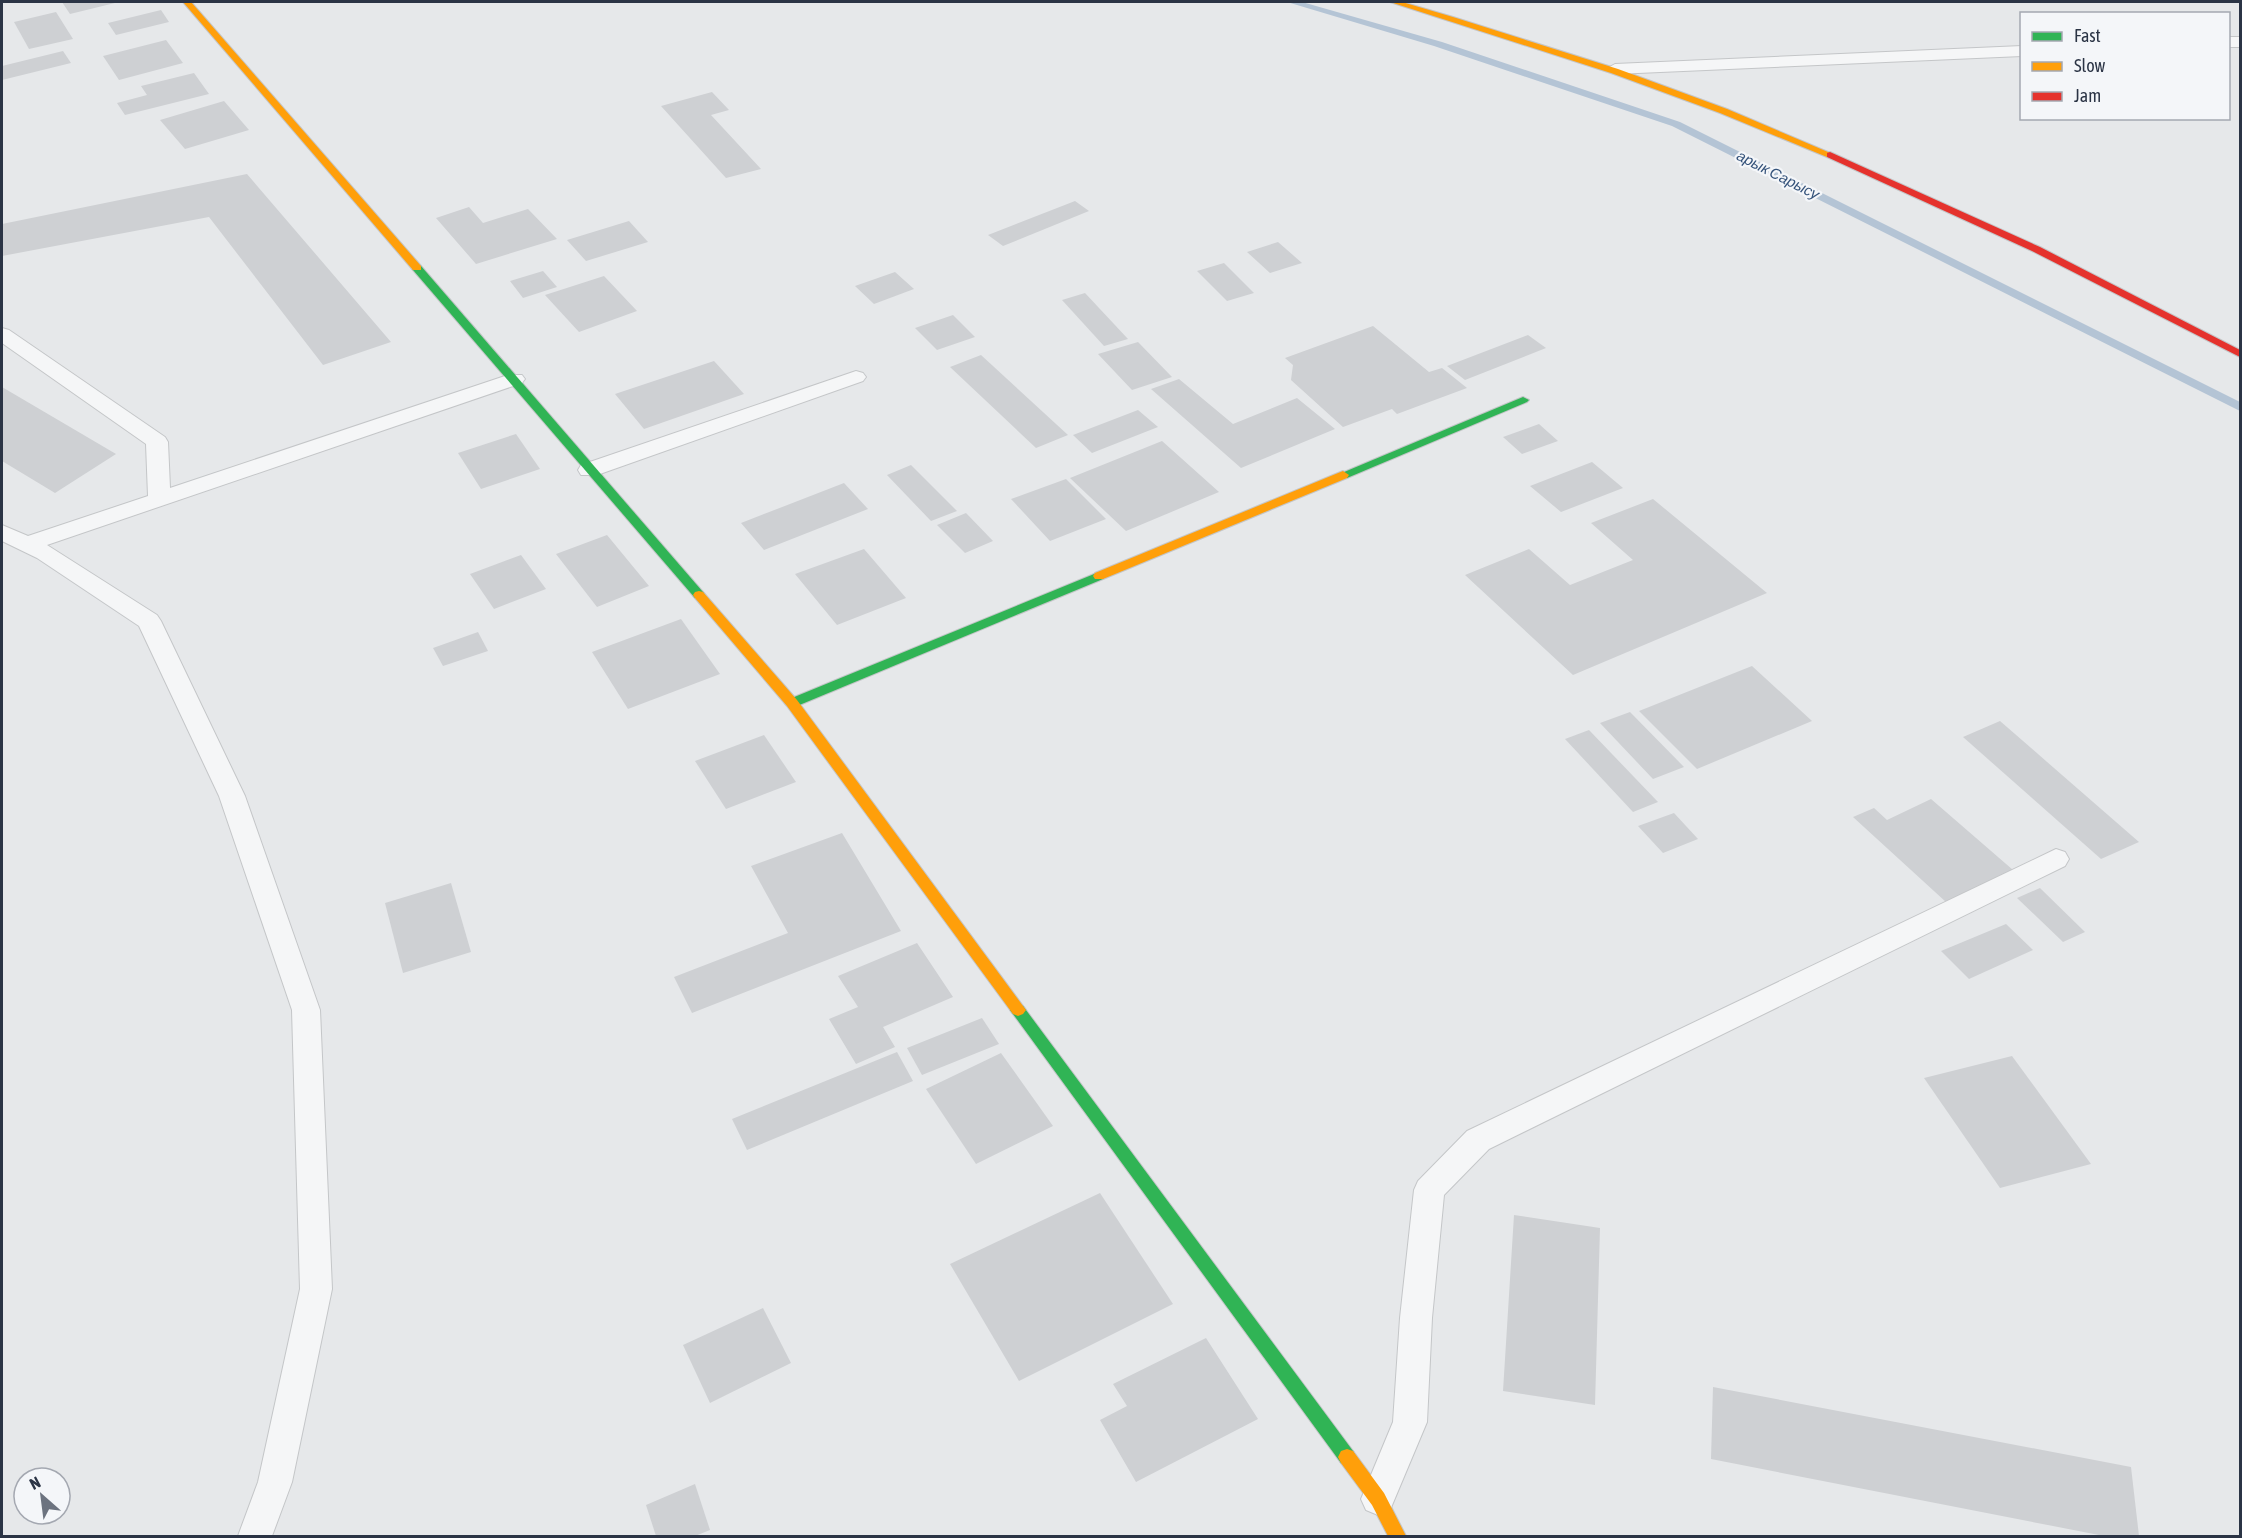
<svg xmlns="http://www.w3.org/2000/svg" width="2242" height="1538" viewBox="0 0 2242 1538" font-family="'Asap Condensed',sans-serif">
<rect width="100%" height="100%" fill="#e6e8ea"/>
<g fill="none" stroke-linecap="round" stroke-linejoin="round">
<polygon fill="#b4c4d5" fill-rule="evenodd" points="1287,2 1302,2 1442,42 1680,122 2240,402 2240,411 1672,126 1434,46"/>
</g>
<g fill="#ced0d3">
<polygon points="62,2 119,2 70,14"/>
<polygon points="161,10 169,22 116,35 108,23"/>
<polygon points="56,12 73,39 29,49 14,22"/>
<polygon points="166,40 183,63 119,80 103,56"/>
<polygon points="63,51 71,63 2,80 2,66"/>
<polygon points="194,73 209,94 125,115 117,103 147,95 141,86"/>
<polygon points="712,92 729,110 711,115 761,169 726,178 661,106"/>
<polygon points="224,101 249,130 185,149 160,120"/>
<polygon points="247,174 391,342 323,365 209,217 2,256 2,224"/>
<polygon points="1075,201 1089,211 1003,246 988,235"/>
<polygon points="469,207 483,223 528,209 557,239 476,264 436,218"/>
<polygon points="629,221 648,242 586,261 567,240"/>
<polygon points="1278,242 1302,263 1270,273 1247,252"/>
<polygon points="1224,263 1254,293 1227,301 1197,271"/>
<polygon points="543,271 557,287 523,298 510,281"/>
<polygon points="895,272 914,289 874,304 855,286"/>
<polygon points="604,276 637,311 579,332 545,295"/>
<polygon points="1085,293 1128,339 1104,346 1062,300"/>
<polygon points="953,315 975,337 937,350 915,328"/>
<polygon points="1373,326 1429,372 1442,368 1467,388 1397,414 1392,409 1343,427 1291,380 1293,365 1285,358"/>
<polygon points="1528,335 1546,348 1465,380 1447,366"/>
<polygon points="1138,342 1172,377 1132,390 1098,354"/>
<polygon points="981,355 1068,435 1036,448 950,367"/>
<polygon points="714,361 744,394 644,429 615,394"/>
<polygon points="1179,379 1233,424 1297,398 1335,429 1241,468 1151,389"/>
<polygon points="2,387 116,454 55,493 2,461"/>
<polygon points="1138,410 1158,427 1092,453 1073,435"/>
<polygon points="1539,424 1558,441 1522,454 1503,437"/>
<polygon points="516,434 540,469 481,489 458,453"/>
<polygon points="1162,441 1219,492 1126,531 1070,478"/>
<polygon points="1592,462 1623,488 1561,512 1530,486"/>
<polygon points="911,465 957,511 931,521 887,475"/>
<polygon points="1066,479 1106,519 1050,541 1011,499"/>
<polygon points="844,483 868,509 764,550 741,523"/>
<polygon points="1653,499 1767,593 1573,675 1465,575 1529,549 1570,585 1633,560 1591,523"/>
<polygon points="966,513 993,541 965,553 937,525"/>
<polygon points="607,535 649,586 597,607 556,554"/>
<polygon points="864,549 906,598 837,625 795,574"/>
<polygon points="521,555 546,589 494,609 470,574"/>
<polygon points="681,619 720,674 628,709 592,652"/>
<polygon points="478,632 488,651 443,666 433,648"/>
<polygon points="1752,666 1812,721 1697,769 1639,711"/>
<polygon points="1630,712 1684,767 1653,779 1600,723"/>
<polygon points="2000,721 2139,842 2101,859 1963,737"/>
<polygon points="1589,730 1658,802 1633,812 1565,739"/>
<polygon points="764,735 796,782 726,809 695,761"/>
<polygon points="1931,799 2013,870 1946,902 1853,817 1874,808 1887,820"/>
<polygon points="1674,813 1698,839 1663,853 1638,826"/>
<polygon points="842,833 901,931 692,1013 674,977 788,933 751,866"/>
<polygon points="451,883 471,952 403,973 385,903"/>
<polygon points="2040,888 2085,932 2063,942 2017,898"/>
<polygon points="2006,924 2033,950 1969,979 1941,951"/>
<polygon points="917,943 953,997 883,1027 895,1047 856,1064 829,1019 858,1007 838,976"/>
<polygon points="982,1018 999,1044 922,1075 907,1048"/>
<polygon points="897,1052 913,1081 747,1150 732,1119"/>
<polygon points="1001,1053 1053,1126 976,1164 926,1089"/>
<polygon points="2012,1056 2091,1164 2000,1188 1924,1078"/>
<polygon points="1100,1193 1173,1304 1019,1381 950,1264"/>
<polygon points="1514,1215 1600,1228 1595,1405 1503,1391"/>
<polygon points="763,1308 791,1363 710,1403 683,1345"/>
<polygon points="1206,1338 1258,1419 1136,1482 1100,1420 1127,1406 1113,1384"/>
<polygon points="1713,1387 2131,1467 2139,1536 2104,1536 1711,1459"/>
<polygon points="695,1484 710,1530 695,1536 656,1536 646,1505"/>
</g>
<g fill="none" stroke-linecap="round" stroke-linejoin="round">
<defs>
<g id="lane">
<rect x="2228" y="37" width="12" height="10"/>
<polygon points="2022,46 2022,56 1615,74 1606,69 1615,64"/>
<polygon points="2,328 9,330 165,437 168,442 170,488 508,375 522,375 525,379 522,383 47,545 157,615 161,621 245,796 320,1010 332,1289 292,1482 272,1536 238,1536 258,1482 300,1289 292,1010 219,796 139,626 37,558 2,541 2,525 28,536 148,496 146,444 2,343"/>
<polygon points="856,371 863,373 866,377 863,381 597,475 581,475 578,470 581,465"/>
<polygon points="2056,849 2065,852 2069,859 2065,866 1489,1149 1444,1195 1432,1318 1427,1422 1390,1510 1378,1515 1366,1510 1361,1499 1393,1422 1400,1318 1414,1190 1418,1181 1467,1131"/>
</g>
<g id="fast">
<polygon points="417,265 421,266 703,592 705,595 703,598 695,598 413,270 412,268"/>
<polygon points="1523,397 1529,400 1527,402 1347,478 1339,478 1337,475"/>
<polygon points="1099,572 1105,576 1103,579 797,706 792,707 785,703 787,700"/>
<polygon points="1018,1004 1023,1006 1353,1451 1356,1457 1353,1463 1347,1465 1341,1463 1013,1014 1010,1010 1013,1006"/>
</g>
<g id="slow">
<polygon points="183,2 191,2 421,266 421,270 413,270"/>
<polygon points="1390,2 1402,2 1453,17 1618,69 1727,109 1835,155 1827,157 1720,113 1611,73"/>
<polygon points="1343,471 1349,475 1347,478 1103,579 1095,579 1093,576 1095,573"/>
<polygon points="699,591 703,592 797,700 1023,1006 1026,1010 1023,1014 1018,1016 1013,1014 787,706 695,598 693,595 695,592"/>
<polygon points="1347,1449 1353,1451 1384,1493 1406,1536 1388,1536 1372,1505 1341,1463 1338,1457 1341,1451"/>
</g>
<polygon id="jam" points="1830,152 2040,247 2240,350 2240,357 2032,251 1827,157 1827,153"/>
</defs>
<use href="#lane" stroke="#c4c6c8" stroke-width="2"/>
<use href="#fast" stroke="#c4c6c8" stroke-width="2"/>
<use href="#slow" stroke="#c4c6c8" stroke-width="2"/>
<use href="#jam" stroke="#c4c6c8" stroke-width="2"/>
<use href="#lane" fill="#f5f6f7" fill-rule="evenodd"/>
<use href="#fast" fill="#30b455" fill-rule="evenodd"/>
<use href="#slow" fill="#ff9f0a" fill-rule="evenodd"/>
<use href="#jam" fill="#e5322d" fill-rule="evenodd"/>
</g>
<g text-anchor="middle" stroke-width="4.5" stroke-linejoin="round" paint-order="stroke">
<g font-size="15" font-style="italic" fill="#34527a" stroke="#f4f6f9">
<text transform="translate(1778 175) rotate(27)" y="5">арык Сарысу</text>
</g>
</g>
<rect width="2242" height="1538" fill="none" stroke="#2b3445" stroke-width="6"/>
<rect x="2020" y="12" width="210" height="108" fill="#f4f6f9" stroke="#a4a8b1" stroke-width="1.5"/>
<rect x="2032" y="32" width="30" height="9" fill="#30b455" stroke="#a4a8b1" stroke-width="1.5"/>
<text x="2074" y="42" font-size="18" fill="#2b3445">Fast</text>
<rect x="2032" y="62" width="30" height="9" fill="#ff9f0a" stroke="#a4a8b1" stroke-width="1.5"/>
<text x="2074" y="72" font-size="18" fill="#2b3445">Slow</text>
<rect x="2032" y="92" width="30" height="9" fill="#e5322d" stroke="#a4a8b1" stroke-width="1.5"/>
<text x="2074" y="102" font-size="18" fill="#2b3445">Jam</text>
<g transform="translate(42 1496) rotate(332)"><circle r="28" fill="#f4f6f9" stroke="#a4a8b1" stroke-width="1.5"/>
<path d="M0-4.5L10 22L0 15L-10 22Z" fill="#6c737f"/>
<text y="-9" font-size="16" font-weight="bold" text-anchor="middle" fill="#2b3445">N</text>
</g>
</svg>
